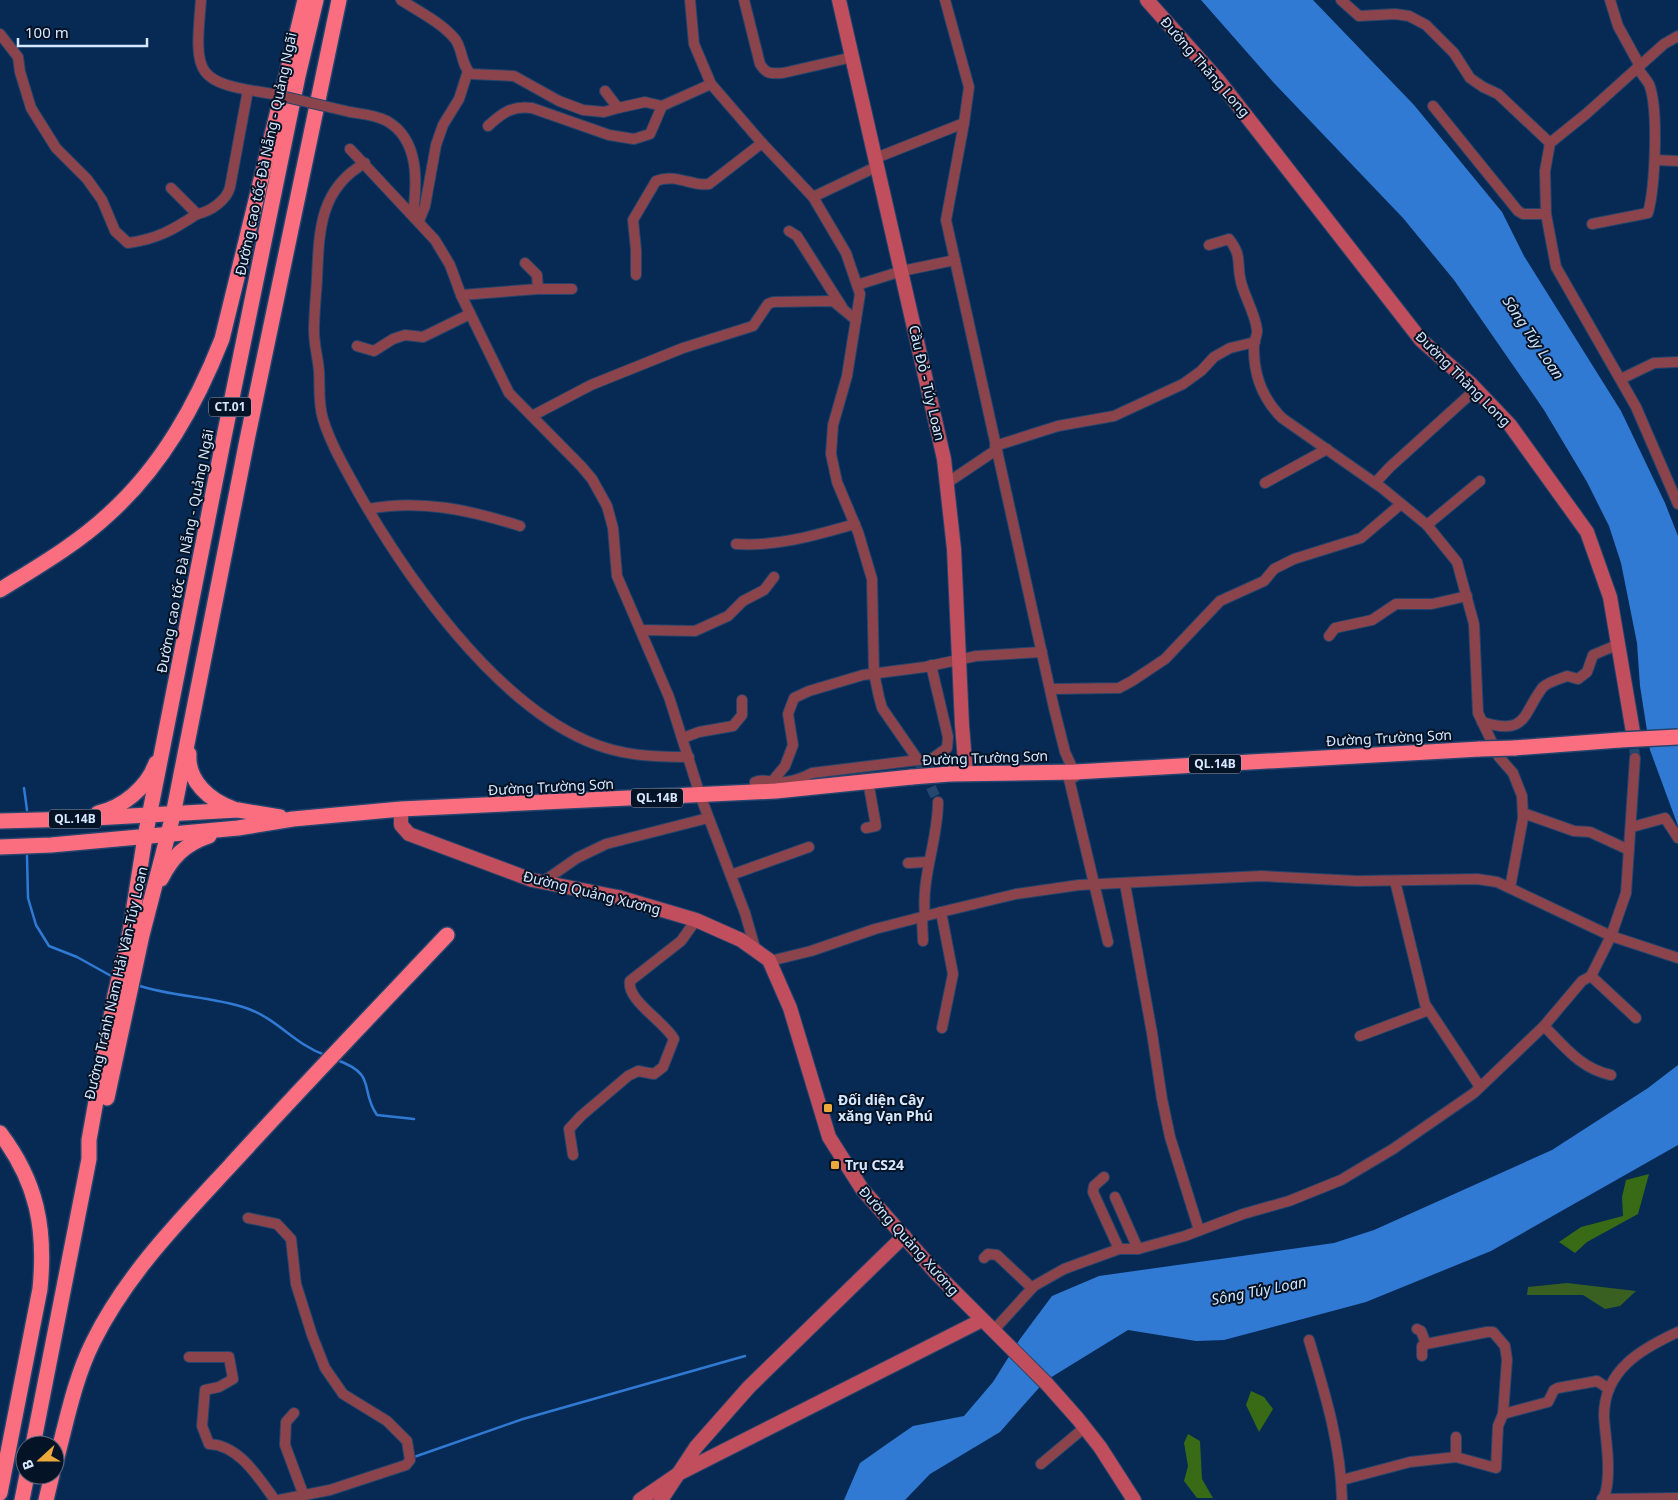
<svg xmlns="http://www.w3.org/2000/svg" width="1678" height="1500" viewBox="0 0 1678 1500" font-family="'Noto Sans',sans-serif">
<rect width="100%" height="100%" fill="#062a54"/>
<polygon fill="#396020" points="1567,1283 1636,1291 1620,1306 1605,1309 1583,1295 1527,1295 1528,1287"/>
<g fill="#396a16">
<polygon points="1649,1174 1638,1214 1587,1242 1575,1253 1559,1242 1581,1227 1623,1216 1622,1197 1626,1180"/>
<polygon points="1251,1391 1264,1397 1273,1409 1259,1432 1246,1405"/>
<polygon points="1188,1434 1200,1441 1202,1479 1213,1498 1197,1498 1184,1481 1188,1466 1184,1443"/>
</g>
<g fill="#307ad4">
<polygon points="1201,0 1313,0 1414,105 1502,212 1524,256 1621,411 1665,503 1678,536 1678,826 1650,750 1640,686 1637,643 1621,563 1609,526 1587,482 1544,410 1454,280 1403,218 1273,82"/>
<polygon points="1678,1065 1678,1145 1491,1251 1366,1302 1224,1340 1196,1341 1128,1330 1045,1381 1000,1432 930,1474 905,1500 844,1500 860,1463 887,1444 913,1426 964,1416 993,1382 1020,1339 1052,1296 1099,1276 1334,1243 1374,1230 1552,1150 1648,1088"/>
</g>
<g fill="none" stroke-linecap="round" stroke-linejoin="round">
<g stroke="#307ad4" stroke-width="2.5">
<polyline points="24,788 27,810"/>
<polyline points="27,856 28,898 36,925 49,946 77,957 113,977"/>
<path d="M137 985C172 997 210 996 246 1008 278 1019 294 1044 325 1055"/>
<path d="M337 1060C378 1075 359 1089 377 1115L414 1119"/>
<polyline points="414,1457 523,1419 745,1356"/>
</g>
<g stroke="#25466d" stroke-width="10" stroke-dasharray="10 5" stroke-linecap="butt">
<polyline points="1633,734 1635,758"/>
<polyline points="918,760 938,802"/>
</g>
<defs>
<g id="street">
<path d="M201 0C194 78 195 82 273 94"/>
<path d="M401 0C418 11 442 23 455 39 463 49 461 66 471 74L514 76 559 101 583 110 604 112 618 108"/>
<polyline points="690,0 694,44 711,84 762,143 813,197 846,253 860,294 847,376 833,425 831,454 837,482 858,532 872,579 874,673 879,697 882,708 918,760 930,760 947,748 948,737 931,665"/>
<path d="M744 0 760 64C766 74 771 74 783 73L853 57"/>
<polyline points="1341,0 1359,16 1395,14 1409,16 1426,25 1454,53 1470,78 1483,87 1498,94 1550,143"/>
<polyline points="1610,0 1618,26 1640,66"/>
<path d="M0 34 18 57 20 72 31 108 56 148 87 179 102 200 115 231 128 243C157 239 173 230 197 214"/>
<polyline points="1678,36 1664,44 1586,114 1550,143 1545,171 1546,214 1556,267 1636,407 1678,504"/>
<polyline points="605,91 618,108 645,102 662,106 711,84"/>
<polyline points="1433,106 1518,211 1523,214 1546,214"/>
<path d="M350 112C362 114 376 115 387 121 420 140 417 183 413 215"/>
<polyline points="964,123 946,220 1054,708 1065,752 1076,776 1069,780 1070,783 1108,942"/>
<path d="M488 126C502 113 513 105 532 108L609 135 634 139 650 134 662 106"/>
<polyline points="350,149 435,240 450,265 461,295 509,393 581,466 592,479 607,506 613,528 617,576 669,697 700,795 745,913 755,948"/>
<polyline points="876,158 964,123 969,87 945,0"/>
<polyline points="1655,160 1678,161"/>
<path d="M365 163C319 189 319 232 317 279 316 296 314 314 314 331 314 345 318 358 319 371 320 388 318 403 323 419 331 445 345 468 358 492 407 578 493 700 587 741 621 756 653 757 689 757"/>
<path d="M171 188 197 214C210 212 227 200 230 187L248 90"/>
<polyline points="813,197 878,166"/>
<polyline points="419,221 425,206 436,145 443,125 459,99 468,71"/>
<path d="M1592 224 1648 213C1655 187 1659 109 1649 84 1646 79 1641 73 1637 68"/>
<polyline points="789,231 797,236 842,307"/>
<path d="M1209 245 1229 239C1243 257 1236 263 1241 282 1245 298 1255 313 1257 330 1258 335 1254 340 1254 345 1253 374 1262 398 1282 418L1382 488 1427 525 1457 562 1474 624 1478 713 1499 757 1513 773 1522 796 1523 818 1510 888"/>
<polyline points="525,263 537,275 538,289 572,289"/>
<path d="M636 275V250L633 220 656 181C676 173 693 187 709 184L762 143"/>
<polyline points="857,285 902,271 955,260"/>
<polyline points="461,295 538,289"/>
<polyline points="357,346 374,351 393,339 405,335 423,337 470,314"/>
<polyline points="1621,379 1654,363 1678,362"/>
<polyline points="532,416 591,385 683,348 753,326 768,304 773,302 833,301 856,320"/>
<polyline points="995,446 1058,426 1114,416 1183,384 1201,371 1214,357 1230,348 1255,342"/>
<polyline points="947,483 996,450"/>
<polyline points="1265,483 1327,449"/>
<polyline points="1375,483 1390,467 1476,389"/>
<path d="M368 509C420 499 470 510 520 526"/>
<polyline points="1427,525 1480,481"/>
<path d="M736 544C777 547 816 535 855 524"/>
<polyline points="641,630 695,631 728,616 743,601 764,590 774,577"/>
<polyline points="1329,636 1335,628 1372,620 1396,604 1432,604 1467,596"/>
<polyline points="1050,689 1119,688 1132,681 1165,659 1220,601 1264,581 1274,569 1294,559 1361,538 1401,504"/>
<path d="M1482 722C1528 736 1522 714 1543 687 1548 682 1560 679 1567 676L1578 679 1587 672 1593 655 1619 644"/>
<polyline points="683,738 699,732 733,726 742,715 742,700"/>
<polyline points="775,782 775,778 785,766 793,745 788,714 794,698 809,691 863,675 925,667 976,656 1042,652"/>
<path d="M756 792 755 782C764 778 767 782 776 782 787 784 803 778 812 773L918 760"/>
<polyline points="1523,813 1574,831 1590,832 1629,850"/>
<polyline points="1632,827 1665,818 1678,838"/>
<polyline points="866,828 876,826 868,781"/>
<polyline points="908,863 928,862"/>
<polyline points="731,875 809,847"/>
<polyline points="1395,881 1425,1004 1480,1087"/>
<polyline points="541,883 577,858 606,844 708,818"/>
<polyline points="1125,884 1152,1033 1162,1099 1170,1137 1199,1230"/>
<polyline points="941,912 953,974 942,1028"/>
<path d="M925 916C921 876 938 841 938 802"/>
<polyline points="922,917 923,941"/>
<polyline points="770,961 811,951 875,929 941,912 1016,894 1079,885 1261,876 1357,881 1477,879 1497,882 1611,936 1678,958"/>
<polyline points="1591,976 1636,1018"/>
<path d="M1544 1026C1564 1046 1581 1069 1611 1075"/>
<polyline points="1360,1036 1429,1010"/>
<path d="M573 1155 569 1129 581 1116 628 1076 638 1071 654 1074 663 1067 674 1039C665 1022 626 1000 630 981L681 941 696 920"/>
<polyline points="1104,1177 1094,1186 1093,1192 1119,1249"/>
<polyline points="1115,1197 1138,1249"/>
<polyline points="248,1218 277,1224 291,1239 296,1284 312,1335 325,1368 343,1394 387,1421 407,1441 410,1460 406,1465 330,1490 279,1500"/>
<polyline points="984,1258 988,1254 997,1255 1032,1288"/>
<polyline points="1417,1329 1421,1331 1426,1344"/>
<polyline points="993,1331 1034,1286 1064,1269 1119,1249 1138,1249 1185,1236 1243,1214 1289,1201 1341,1180 1393,1149 1474,1093 1544,1026 1582,981 1591,976 1611,936 1626,893 1635,758"/>
<path d="M1309 1340C1325 1393 1341 1445 1342 1500"/>
<path d="M189 1357H229L233 1379 219 1387 205 1390 202 1426 209 1444C239 1445 258 1477 275 1500"/>
<polyline points="294,1413 286,1422 285,1445 304,1496"/>
<polyline points="1503,1414 1548,1402 1554,1390 1558,1388 1597,1381 1609,1389"/>
<polyline points="1456,1457 1456,1437"/>
<polyline points="1041,1464 1084,1428"/>
<polyline points="1342,1480 1410,1462 1456,1457 1496,1468 1498,1426 1503,1414 1507,1360 1505,1346 1493,1332 1487,1332 1426,1344 1422,1346 1422,1356"/>
<polyline points="1602,1499 1678,1498"/>
<path d="M1602 1500C1608 1491 1608 1477 1608 1466 1608 1449 1605 1433 1604 1416 1604 1370 1641 1349 1678 1332"/>
</g>
<g id="secondary">
<polyline points="839,0 944,459 954,549 962,725 966,774"/>
<polyline points="1147,0 1219,81 1421,340 1471,384 1510,425 1587,532 1610,597 1633,732"/>
<polyline points="401,809 401,825 409,834 532,880 618,897 696,920 741,940 769,960 790,1008 829,1137 862,1189 936,1273 1047,1384 1078,1419 1100,1447 1134,1500"/>
<polyline points="640,1500 678,1474 982,1320"/>
<polyline points="661,1500 696,1447 749,1387 904,1236"/>
</g>
<g id="highway">
<path d="M0 590C37 567 77 544 109 514 162 466 196 405 222 339L305 0"/>
<polyline points="1514,748 1620,740"/>
<path d="M189 754C187 781 210 801 234 809"/>
<polyline points="950,774 1075,772 1480,749"/>
<path d="M98 813C123 807 147 788 156 763"/>
<polyline points="0,821 76,819 238,810 280,817"/>
<polyline points="0,847 51,845 238,828 293,819 401,809 776,791 912,777"/>
<path d="M161 879C172 857 185 844 209 836"/>
<polyline points="107,1098 142,935 173,815 247,440 339,0"/>
<path d="M0 1133C37 1182 46 1228 40 1289L0 1493"/>
<polyline points="33,1445 89,1159 89,1140 115,995 130,932 145,837 225,432 298,76 316,0"/>
<path d="M55 1465C66 1424 74 1380 93 1342 126 1275 179 1221 229 1167 301 1088 374 1012 447 935"/>
<polyline points="22,1500 27,1475"/>
<polyline points="46,1500 52,1475"/>
</g>
</defs>
<use href="#street" stroke="#23446c" stroke-width="12"/>
<use href="#secondary" stroke="#23446c" stroke-width="16"/>
<use href="#highway" stroke="#23446c" stroke-width="18"/>
<use href="#street" stroke="#8b444b" stroke-width="10"/>
<use href="#secondary" stroke="#c04e5c" stroke-width="14"/>
<use href="#highway" stroke="#fb6e7f" stroke-width="15"/>
<defs>
<polyline id="street-bridge" points="273,94 350,112"/>
<g id="highway-bridge">
<polyline points="1620,740 1678,737"/>
<polyline points="1480,749 1514,748"/>
<polyline points="912,777 950,774"/>
</g>
</defs>
<use href="#street-bridge" stroke="#23446c" stroke-width="12" stroke-linecap="butt"/>
<use href="#highway-bridge" stroke="#23446c" stroke-width="18" stroke-linecap="butt"/>
<use href="#street-bridge" stroke="#8b444b" stroke-width="10"/>
<use href="#highway-bridge" stroke="#fb6e7f" stroke-width="15"/>
</g>
<g fill="#eca93b" stroke="#051326" stroke-width="2">
<rect x="823" y="1103" width="10" height="10" rx="2.5"/>
<rect x="830" y="1160" width="10" height="10" rx="2.5"/>
</g>
<g text-anchor="middle" stroke-width="4" stroke-linejoin="round" paint-order="stroke">
<g fill="#051326" stroke="#98a7bc" stroke-width="1">
<rect x="209" y="397.5" width="42" height="19" rx="4"/>
<rect x="1189" y="754.5" width="52" height="19" rx="4"/>
<rect x="631" y="788.5" width="52" height="19" rx="4"/>
<rect x="49" y="809.5" width="52" height="19" rx="4"/>
</g>
<g font-size="12" font-weight="bold" fill="#d7e7fd">
<text x="230" y="411">CT.01</text>
<text x="1215" y="768">QL.14B</text>
<text x="657" y="802">QL.14B</text>
<text x="75" y="823">QL.14B</text>
</g>
<g font-size="14" fill="#d7e7fd" stroke="#051326">
<text transform="translate(1205 67) rotate(49)" y="5">Đường Thăng Long</text>
<text transform="translate(266 154) rotate(-78)" y="5">Đường cao tốc Đà Nẵng - Quảng Ngãi</text>
<text transform="translate(1463 379) rotate(45)" y="5">Đường Thăng Long</text>
<text transform="translate(927 383) rotate(77)" y="5">Cầu Đỏ - Túy Loan</text>
<text transform="translate(185 551) rotate(-79)" y="5">Đường cao tốc Đà Nẵng - Quảng Ngãi</text>
<text transform="translate(1389 738) rotate(-3)" y="5">Đường Trường Sơn</text>
<text transform="translate(985 758) rotate(-2)" y="5">Đường Trường Sơn</text>
<text transform="translate(551 787) rotate(-3)" y="5">Đường Trường Sơn</text>
<text transform="translate(592 893) rotate(14)" y="5">Đường Quảng Xương</text>
<text transform="translate(116 983) rotate(-77)" y="5">Đường Tránh Nam Hải Vân-Túy Loan</text>
<text transform="translate(909 1241) rotate(48)" y="5">Đường Quảng Xương</text>
</g>
<g font-size="14" font-weight="bold" fill="#d7e7fd" stroke="#051326" text-anchor="start">
<text x="838" y="1105">Đối diện Cây<tspan x="838" dy="16">xăng Vạn Phú</tspan></text>
<text x="845" y="1170">Trụ CS24</text>
</g>
<g font-size="15" font-style="italic" fill="#d0e2f9" stroke="#051326">
<text transform="translate(1533 338) rotate(56)" y="5">Sông Túy Loan</text>
<text transform="translate(1259 1291) rotate(-11)" y="5">Sông Túy Loan</text>
</g>
</g>
<g transform="translate(40 1460) rotate(249)"><circle r="24" fill="#051326" stroke="#59687c"/>
<path d="M0-4L9 19L0 12L-9 19Z" fill="#eca93b"/>
<text y="-8" font-size="14" font-weight="bold" text-anchor="middle" fill="#d7e7fd">B</text>
</g>
<path d="M18 38v8h129v-8" fill="none" stroke="#d7e7fd" stroke-width="2.5"/>
<text x="25" y="38" font-size="15" fill="#d7e7fd" stroke="#051326" stroke-width="4" paint-order="stroke">100 m</text>
</svg>
